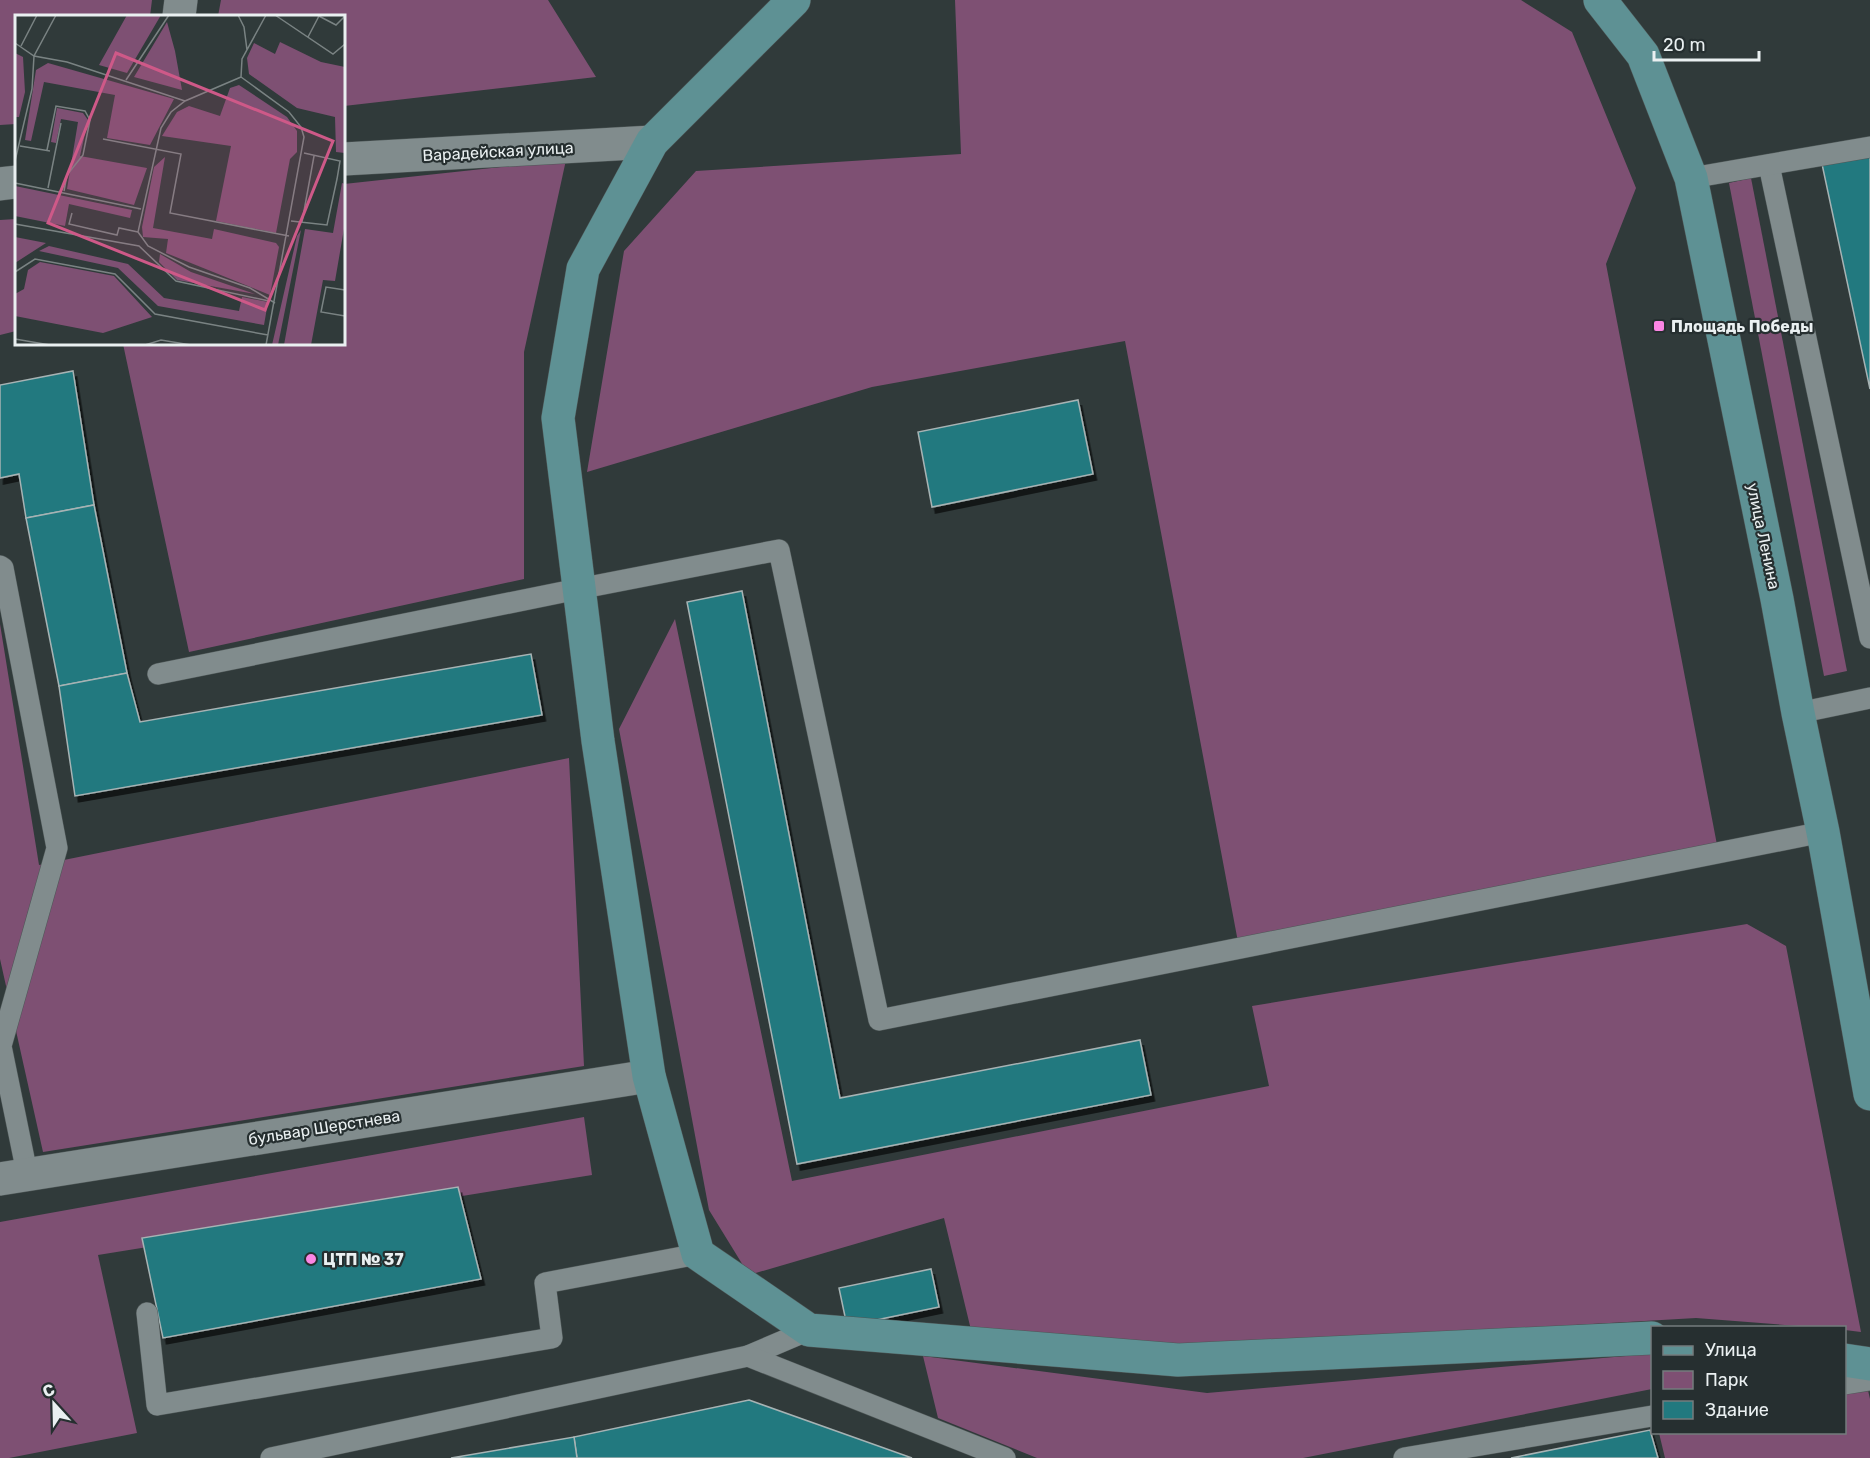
<svg xmlns="http://www.w3.org/2000/svg" width="1870" height="1458" viewBox="0 0 1870 1458" font-family="Rubik,sans-serif">
<defs>
<filter id="shadow"><feDropShadow dx="3.5" dy="6" stdDeviation="0" flood-color="#0009"/></filter>
</defs>
<rect width="100%" height="100%" fill="#303a3a"/>
<g fill="#7e5073">
<polygon points="0,0 152,0 150,16 16,16 16,124 0,125"/>
<polygon points="221,0 548,0 596,77 344,106 344,16 218,16"/>
<polygon points="955,0 1521,0 1572,32 1636,188 1606,264 1718,850 1238,942 1125,341 872,387 587,472 624,251 696,171 961,154"/>
<polygon points="566,160 524,352 524,579 189,652 123,344 344,344 344,184"/>
<polygon points="1751,178 1847,671 1824,676 1729,183"/>
<polygon points="16,219 16,331 0,335 0,220"/>
<polygon points="675,619 792,1181 1269,1086 1252,1006 1747,924 1786,946 1861,1332 1845,1330 1844,1328 1811,1327 1696,1318 1184,1348 971,1330 944,1218 749,1275 709,1210 619,729"/>
<polygon points="0,624 39,865 569,758 584,1066 43,1152 0,959"/>
<polygon points="584,1117 592,1175 98,1255 137,1433 9,1458 0,1458 0,1222"/>
<polygon points="1648,1354 1652,1355 1652,1389 1303,1458 1037,1458 938,1418 923,1356 1207,1393"/>
<polygon points="1867,1386 1870,1399 1870,1458 1665,1458 1659,1433 1844,1432 1845,1391"/>
</g>
<g fill="#21797f" stroke="#a7b3b4" stroke-width="1.5" filter="url(#shadow)">
<polygon points="1870,154 1870,389 1822,164"/>
<polygon points="73,371 94,505 26,518 19,474 0,478 0,385"/>
<polygon points="1078,400 1093,474 932,507 918,432"/>
<polygon points="94,505 127,673 59,686 26,518"/>
<polygon points="742,591 840,1098 1140,1040 1151,1095 797,1164 687,602"/>
<polygon points="531,654 542,715 75,796 59,686 127,673 140,722"/>
<polygon points="458,1187 481,1279 163,1338 142,1238"/>
<polygon points="931,1269 939,1307 847,1326 839,1288"/>
<polygon points="749,1400 912,1458 577,1458 574,1437"/>
<polygon points="1650,1430 1658,1458 1511,1458"/>
<polygon points="574,1437 577,1458 451,1458"/>
</g>
<g fill="none" stroke-linecap="round" stroke-linejoin="round">
<defs>
<g id="lane">
<polyline points="1769,165 1870,638"/>
<polyline points="1691,178 1870,147"/>
<polyline points="0,566 3,568 57,848 1,1046 27,1173"/>
<polyline points="158,674 578,589 779,550 879,1020 1823,832"/>
<polyline points="1798,713 1870,698"/>
<polyline points="147,1313 157,1405 552,1338 545,1283 698,1254"/>
<polyline points="748,1356 809,1330"/>
<polyline points="1844,1384 1870,1380"/>
<polyline points="271,1458 748,1356 1005,1458"/>
<polyline points="1404,1458 1652,1416"/>
</g>
<g id="street">
<polyline points="179,16 181,0"/>
<polyline points="344,159 652,142"/>
<polyline points="0,184 16,182"/>
<polyline points="0,1179 649,1076"/>
</g>
<g id="secondary">
<polyline points="794,0 652,142 583,269 558,418 598,741 649,1076 698,1254 809,1330 1178,1360 1652,1338"/>
<polyline points="1600,0 1643,55 1691,178 1777,599 1798,713 1823,832 1870,1094"/>
<polyline points="1844,1360 1870,1364"/>
</g>
</defs>
<use href="#lane" stroke="#4e5757" stroke-width="22"/>
<use href="#street" stroke="#4e5757" stroke-width="34"/>
<use href="#secondary" stroke="#4e5757" stroke-width="34"/>
<use href="#lane" stroke="#818c8d" stroke-width="21"/>
<use href="#street" stroke="#818c8d" stroke-width="33"/>
<use href="#secondary" stroke="#5e9194" stroke-width="33"/>
</g>
<g fill="#fc86e4" stroke="#262f30" stroke-width="2">
<rect x="1653" y="320" width="12" height="12" rx="3"/>
<circle cx="311" cy="1259" r="6"/>
</g>
<g text-anchor="middle" stroke-width="4.5" stroke-linejoin="round" paint-order="stroke">
<g font-size="16" fill="#eaf0f1" stroke="#262f30">
<text transform="translate(498 151) rotate(-3)" y="6">Варадейская улица</text>
<text transform="translate(1764 536) rotate(78)" y="6">улица Ленина</text>
<text transform="translate(324 1127) rotate(-9)" y="6">бульвар Шерстнева</text>
</g>
<g font-size="16" font-weight="bold" fill="#eaf0f1" stroke="#262f30" text-anchor="start">
<text x="1671" y="332">Площадь Победы</text>
<text x="323" y="1265">ЦТП № 37</text>
</g>
</g>
<g transform="translate(15 15)">
<rect width="330" height="330" fill="#303a3a"/>
<path d="M112 0H146L112 58 84 50ZM152 7 160 36 167 75 119 62ZM265 27 306 47 330 52V138L321 137 320 102 282 93 234 59 232 43 239 28 260 39ZM0 38 8 42 10 77 4 102H0ZM33 48 159 84 135 130 92 123 100 80 29 67 16 126 10 125 21 55ZM224 70 272 102 282 116V137L275 144 261 218 201 206 216 131 147 121 162 97 174 91 205 101 215 73ZM42 93 68 98 73 105 65 141 132 153 119 190 52 174 63 107 46 104 41 128 36 127ZM150 142 138 213 197 224 199 214 261 228 264 232 255 280 151 238 153 224 128 222 127 212 139 152ZM327 168 330 169V208L320 266 308 265 296 330H269L290 214 318 218ZM0 171 117 195 115 203 54 189 50 211 0 201ZM286 215 263 330H257L282 221ZM0 222 31 228 0 248ZM34 231 113 249 149 283 224 296 227 282 253 287 249 310 143 291 103 253 24 236ZM145 239 176 257 240 279 162 265 144 247ZM25 247 99 261 137 302 88 318 0 301V279L9 274 13 255Z" fill="#7e5073"/>
<path fill="none" stroke="#7a8383" stroke-width="1.5" d="M223 0 229 12 232 35M260 0 318 39 330 29M302 0 321 10 330 1M293 22 304 1M0 28 19 41 52 47 170 86M6 31 22 0M226 62 170 86 156 97 146 113 123 217 133 231 174 252 235 273 260 288M111 65 154 0M88 124 166 139 155 198 274 221M5 131 35 136M32 135 41 91 70 96 75 105 68 140 52 160 49 176M0 146 17 74 19 41 41 0M0 168 126 194M33 173 46 108M57 198 54 209 102 220 104 213 123 217M276 206 312 210 322 164 325 146 289 138M287 207 299 141M0 209 124 231 161 266 254 286M0 257 20 244 100 259 140 299 253 320M330 275 311 272 306 297 330 301M0 324 35 330M130 330 146 325 176 330M251 330 289 122 286 112 274 97 226 62 227 44 251 0"/>
<path fill="#ce5988" fill-opacity="0.15" stroke="#ce5988" stroke-width="3" d="M101 38 318 126 250 295 33 208Z"/>
<rect width="330" height="330" fill="none" stroke="#eaf0f1" stroke-width="3"/>
</g>
<rect x="1651" y="1326" width="195" height="108" fill="#262f30" stroke="#747c7d" stroke-width="1.5"/>
<rect x="1663" y="1346" width="30" height="9" fill="#5e9194" stroke="#747c7d" stroke-width="1.5"/>
<text x="1705" y="1356" font-size="18" fill="#eaf0f1">Улица</text>
<rect x="1663" y="1371" width="30" height="18" fill="#7e5073" stroke="#747c7d" stroke-width="1.5"/>
<text x="1705" y="1386" font-size="18" fill="#eaf0f1">Парк</text>
<rect x="1663" y="1401" width="30" height="18" fill="#21797f" stroke="#747c7d" stroke-width="1.5"/>
<text x="1705" y="1416" font-size="18" fill="#eaf0f1">Здание</text>
<g transform="translate(54 1404) rotate(338)" stroke="#262f30" stroke-width="4.5" paint-order="stroke">
<path d="M0-4.5L10 22L0 15L-10 22Z" fill="#eaf0f1"/>
<text y="-9" font-size="16" font-weight="bold" text-anchor="middle" fill="#eaf0f1">С</text>
</g>
<path d="M1654 51v9h105v-9" fill="none" stroke="#eaf0f1" stroke-width="3"/>
<text x="1663" y="51" font-size="18" fill="#eaf0f1" stroke="#262f30" stroke-width="4.5" paint-order="stroke">20 m</text>
</svg>
